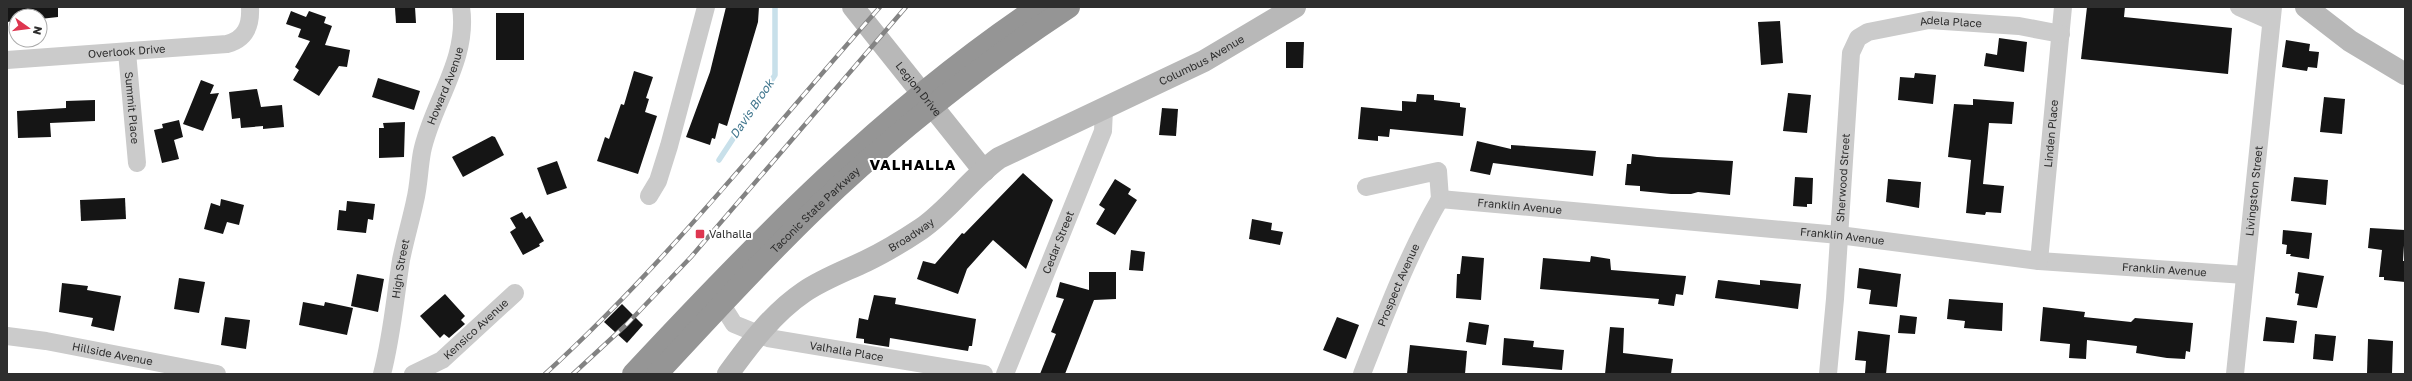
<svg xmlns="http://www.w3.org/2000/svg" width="2412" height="381" viewBox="0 0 2412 381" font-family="'Golos Text',sans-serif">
<rect width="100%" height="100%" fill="#fff"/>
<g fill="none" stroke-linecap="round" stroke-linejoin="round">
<polyline stroke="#c8e0ea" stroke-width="5.5" points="719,160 775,75 775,7"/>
</g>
<g fill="#151515">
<polygon points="7,7 58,7 58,17 40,19 40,16 16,16 16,21 7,22"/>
<polygon points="415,7 416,23 396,23 395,8"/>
<polygon points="726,7 759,7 758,22 727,126 719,123 715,139 712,138 710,145 686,137 710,72"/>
<polygon points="2087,7 2125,7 2124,17 2232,28 2228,74 2081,59"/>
<polygon points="291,11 306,17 309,11 326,17 324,23 332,26 325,45 350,50 347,67 339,66 319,96 293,80 299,70 295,67 310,41 298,37 301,29 286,24"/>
<rect x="496" y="13" width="28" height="47"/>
<polygon points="1780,21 1783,63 1761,65 1758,22"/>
<polygon points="1999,38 2027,42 2024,72 1984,66 1986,53 1997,55"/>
<polygon points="2286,40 2310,44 2309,51 2319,52 2317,68 2308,67 2307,71 2282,67"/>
<polygon points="1286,42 1304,42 1303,68 1286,68"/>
<polygon points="634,71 653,77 646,98 649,99 645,112 657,116 638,174 597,161 605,137 609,139 621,104 624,105"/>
<polygon points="1915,73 1936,75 1933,104 1898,100 1900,77 1914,78"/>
<polygon points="378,78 420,91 414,110 372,97"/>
<polygon points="201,80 214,85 210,94 219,93 203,131 183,124"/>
<polygon points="257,89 261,107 282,105 284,127 263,129 263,126 241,128 240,118 232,119 229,92"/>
<polygon points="1788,93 1811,95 1807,133 1783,131"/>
<polygon points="1417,94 1434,95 1434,100 1460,103 1460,107 1466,108 1463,136 1390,129 1389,137 1378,136 1378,141 1358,139 1361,107 1402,111 1402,101 1416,102"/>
<polygon points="2324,97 2345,99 2342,134 2320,132"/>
<polygon points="1973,99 2014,102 2012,124 1989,123 1983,184 2004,186 2001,213 1986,212 1985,215 1966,213 1971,160 1948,157 1954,104 1973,105"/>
<polygon points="95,100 95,121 50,123 51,137 18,138 17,111 66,108 66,101"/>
<polygon points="1162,108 1178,109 1176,136 1159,135"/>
<polygon points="179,120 183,137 174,140 179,159 162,163 154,130 163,128 162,124"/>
<polygon points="405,122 404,157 379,158 379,128 384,128 383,123"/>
<polygon points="492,136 495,137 504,155 463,177 452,157"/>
<polygon points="1477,141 1511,149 1511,145 1596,151 1593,176 1493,163 1490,175 1470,171"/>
<polygon points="1632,154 1657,157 1733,161 1730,195 1698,192 1691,194 1671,194 1640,191 1640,186 1625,185 1627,164 1631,164"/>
<polygon points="557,161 567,188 547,195 537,168"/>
<polygon points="1023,173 1053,200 1026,269 993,240 967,269 958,294 917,279 923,261 935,264 962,233 964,234"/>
<polygon points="1795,177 1813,178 1812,204 1807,204 1807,207 1793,206"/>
<polygon points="2294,177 2328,180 2326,205 2291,201"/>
<polygon points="1115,179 1131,189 1128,194 1137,200 1115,235 1096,224 1105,209 1099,205"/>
<polygon points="1888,179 1921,182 1919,208 1886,202"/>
<polygon points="125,198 126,219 81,221 80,200"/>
<polygon points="221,199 244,205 239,225 227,222 223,234 204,229 211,203 220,206"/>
<polygon points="347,201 375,204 373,220 368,219 366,233 337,230 339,210 346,211"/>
<polygon points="522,212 526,219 530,216 544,241 539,244 540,246 523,255 510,232 516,228 510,218"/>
<polygon points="1252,219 1272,223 1271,230 1283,232 1280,245 1249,239"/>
<polygon points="2370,228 2405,230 2403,261 2405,261 2405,282 2384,280 2384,277 2379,277 2382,250 2368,248"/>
<polygon points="2283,230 2312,233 2309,259 2290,256 2291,254 2286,254 2287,245 2282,244"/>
<polygon points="1131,250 1145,252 1143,271 1129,270"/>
<polygon points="1462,256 1484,258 1481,300 1456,298 1457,274 1460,274"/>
<polygon points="1591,256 1610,259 1611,270 1686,276 1683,295 1676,294 1674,306 1658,304 1659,299 1540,289 1543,258 1590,262"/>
<polygon points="1859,268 1901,274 1897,307 1869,304 1871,290 1857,288"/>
<polygon points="1089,272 1116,272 1116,299 1094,300 1065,374 1040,374 1056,334 1051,332 1064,299 1056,297 1060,282 1089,290"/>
<polygon points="2298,272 2324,276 2317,308 2297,305 2299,294 2295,293"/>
<polygon points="357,274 384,279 378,312 351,306"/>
<polygon points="179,278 205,282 199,313 174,309"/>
<polygon points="1718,280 1760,285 1760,280 1801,284 1798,309 1715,298"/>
<polygon points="62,283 88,286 87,290 121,296 114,331 91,326 93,318 59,312"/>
<polygon points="445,294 465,316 461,320 465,324 449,338 444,334 440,338 420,316"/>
<polygon points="874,295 896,298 895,304 976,319 972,346 969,346 968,351 890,338 889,347 864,343 864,339 856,338 859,318 868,320"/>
<polygon points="1949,299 2003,303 2002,331 1964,328 1965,321 1947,319"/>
<polygon points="303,302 324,306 325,302 353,308 347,335 299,325"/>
<polygon points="622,304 643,325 627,343 604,322"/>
<polygon points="2043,307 2085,312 2084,317 2131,322 2135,318 2193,323 2190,352 2186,351 2185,359 2167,358 2136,353 2137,346 2087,340 2086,359 2069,358 2070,344 2040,341"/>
<polygon points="1900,315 1917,317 1915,334 1898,333"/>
<polygon points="225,317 250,320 246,349 221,345"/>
<polygon points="1337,317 1359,325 1346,359 1323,350"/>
<polygon points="2266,317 2297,321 2294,343 2263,341"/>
<polygon points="1469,322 1489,325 1486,345 1466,342"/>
<polygon points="1610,327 1624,328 1623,353 1673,359 1671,374 1605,374"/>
<polygon points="1858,331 1890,335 1886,374 1865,373 1866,361 1855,360"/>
<polygon points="2315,334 2336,336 2333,361 2313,359"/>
<polygon points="1504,338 1534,341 1533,347 1564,350 1562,370 1502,365"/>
<polygon points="2368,339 2393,341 2392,374 2367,374"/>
<polygon points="1410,345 1467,351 1465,374 1407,374"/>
</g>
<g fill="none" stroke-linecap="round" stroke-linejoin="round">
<g stroke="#cbcbcb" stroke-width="18">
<polyline points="2239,7 2271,21"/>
<path id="s1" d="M127 52 137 163"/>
<path id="s2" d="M7 60 227 44C246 39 251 25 250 7"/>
<polyline points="1366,187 1438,171 1440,199"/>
<polyline points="649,196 658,181 669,146 706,7"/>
<path id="s3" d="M1440 199 1839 235 2039 261 2245 275"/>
<path id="s4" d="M2039 261 2063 7"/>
<path id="s5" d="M722 305 734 324 768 338 984 374"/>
<path id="s6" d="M7 336 46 341 217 374"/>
<path id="s7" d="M382 374C392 336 395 298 401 260 405 240 411 220 415 201 419 185 419 168 422 152 432 103 469 60 461 7"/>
<path id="s8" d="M413 374 442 360 515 293"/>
<path id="s9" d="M1005 374 1103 131 1104 109"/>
<path id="s10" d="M1362 374C1385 315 1408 254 1440 199"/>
<path id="s11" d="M1828 374 1835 299 1851 53 1858 38 1868 32 1929 20 2019 26 2061 34"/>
<path id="s12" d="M2235 374 2273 7"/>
</g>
<g stroke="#b8b8b8" stroke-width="22">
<path id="s13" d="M853 7 984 171"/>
<polyline points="2306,7 2350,41 2405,74"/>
<path id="s14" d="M728 374C749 345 773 313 804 292 823 279 845 271 866 261 885 252 903 241 921 229 950 209 970 179 999 158L1204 61 1295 7"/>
</g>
<g stroke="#959595" stroke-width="22">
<path d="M633 374C759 239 883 111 1038 7"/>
<path id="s15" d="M657 374C708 319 759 263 814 210 892 135 978 67 1069 7"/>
</g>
<defs>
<g id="rail">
<path d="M545 374C668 262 770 131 880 7"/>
<polyline points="573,374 627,324 691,257 906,7"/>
</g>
</defs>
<use href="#rail" stroke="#838383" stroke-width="4.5"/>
<use href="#rail" stroke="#fff" stroke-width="3" stroke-dasharray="9" stroke-linecap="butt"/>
</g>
<rect fill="#de3650" stroke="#fff" stroke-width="1.5" x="695" y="229" width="10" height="10" rx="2"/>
<g text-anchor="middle" stroke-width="4" stroke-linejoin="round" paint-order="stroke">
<g font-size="11" fill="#2e2e2e" stroke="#fff">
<text dy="4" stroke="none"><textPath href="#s11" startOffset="434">Adela Place</textPath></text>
<text dy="4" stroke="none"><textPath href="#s2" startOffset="120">Overlook Drive</textPath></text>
<text dy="4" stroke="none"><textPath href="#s14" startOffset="576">Columbus Avenue</textPath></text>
<text dy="4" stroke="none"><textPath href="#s7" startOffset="296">Howard Avenue</textPath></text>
<text dy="4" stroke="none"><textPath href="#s13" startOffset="105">Legion Drive</textPath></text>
<text dy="4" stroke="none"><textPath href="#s1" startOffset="56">Summit Place</textPath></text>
<text dy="4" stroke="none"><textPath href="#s4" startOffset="128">Linden Place</textPath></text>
<text dy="4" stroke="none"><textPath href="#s11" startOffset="197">Sherwood Street</textPath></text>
<text dy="4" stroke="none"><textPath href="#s12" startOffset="184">Livingston Street</textPath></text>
<text dy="4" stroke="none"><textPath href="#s3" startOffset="80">Franklin Avenue</textPath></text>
<text dy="4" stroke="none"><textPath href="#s15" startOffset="228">Taconic State Parkway</textPath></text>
<text dy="4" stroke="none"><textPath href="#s14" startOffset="234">Broadway</textPath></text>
<text dy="4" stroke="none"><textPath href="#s3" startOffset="404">Franklin Avenue</textPath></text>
<text dy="4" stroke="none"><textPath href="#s9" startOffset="142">Cedar Street</textPath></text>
<text dy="4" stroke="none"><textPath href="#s7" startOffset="107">High Street</textPath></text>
<text dy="4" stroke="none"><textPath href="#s3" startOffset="728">Franklin Avenue</textPath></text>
<text dy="4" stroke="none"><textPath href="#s10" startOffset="96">Prospect Avenue</textPath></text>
<text dy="4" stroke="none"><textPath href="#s8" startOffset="78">Kensico Avenue</textPath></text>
<text dy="4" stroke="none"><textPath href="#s5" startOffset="139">Valhalla Place</textPath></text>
<text dy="4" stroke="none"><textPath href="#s6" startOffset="107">Hillside Avenue</textPath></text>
</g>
<g font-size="11" fill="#2e2e2e" stroke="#fff" text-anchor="start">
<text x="709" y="238">Valhalla</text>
</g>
<g font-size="12" font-style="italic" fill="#3f758d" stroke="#fff">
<text transform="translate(752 109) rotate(-56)" y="4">Davis Brook</text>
</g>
<g font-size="15" font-weight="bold" letter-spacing="1" fill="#000" stroke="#fff">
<text x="913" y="170">VALHALLA</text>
</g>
</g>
<rect width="2412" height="381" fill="none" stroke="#2e2e2e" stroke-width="16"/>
<g transform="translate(28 28) rotate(104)"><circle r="19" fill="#ffffff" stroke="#ababab"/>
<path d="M0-3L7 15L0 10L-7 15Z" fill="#de3650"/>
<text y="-6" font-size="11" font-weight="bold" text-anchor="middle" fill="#2e2e2e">N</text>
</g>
</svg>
